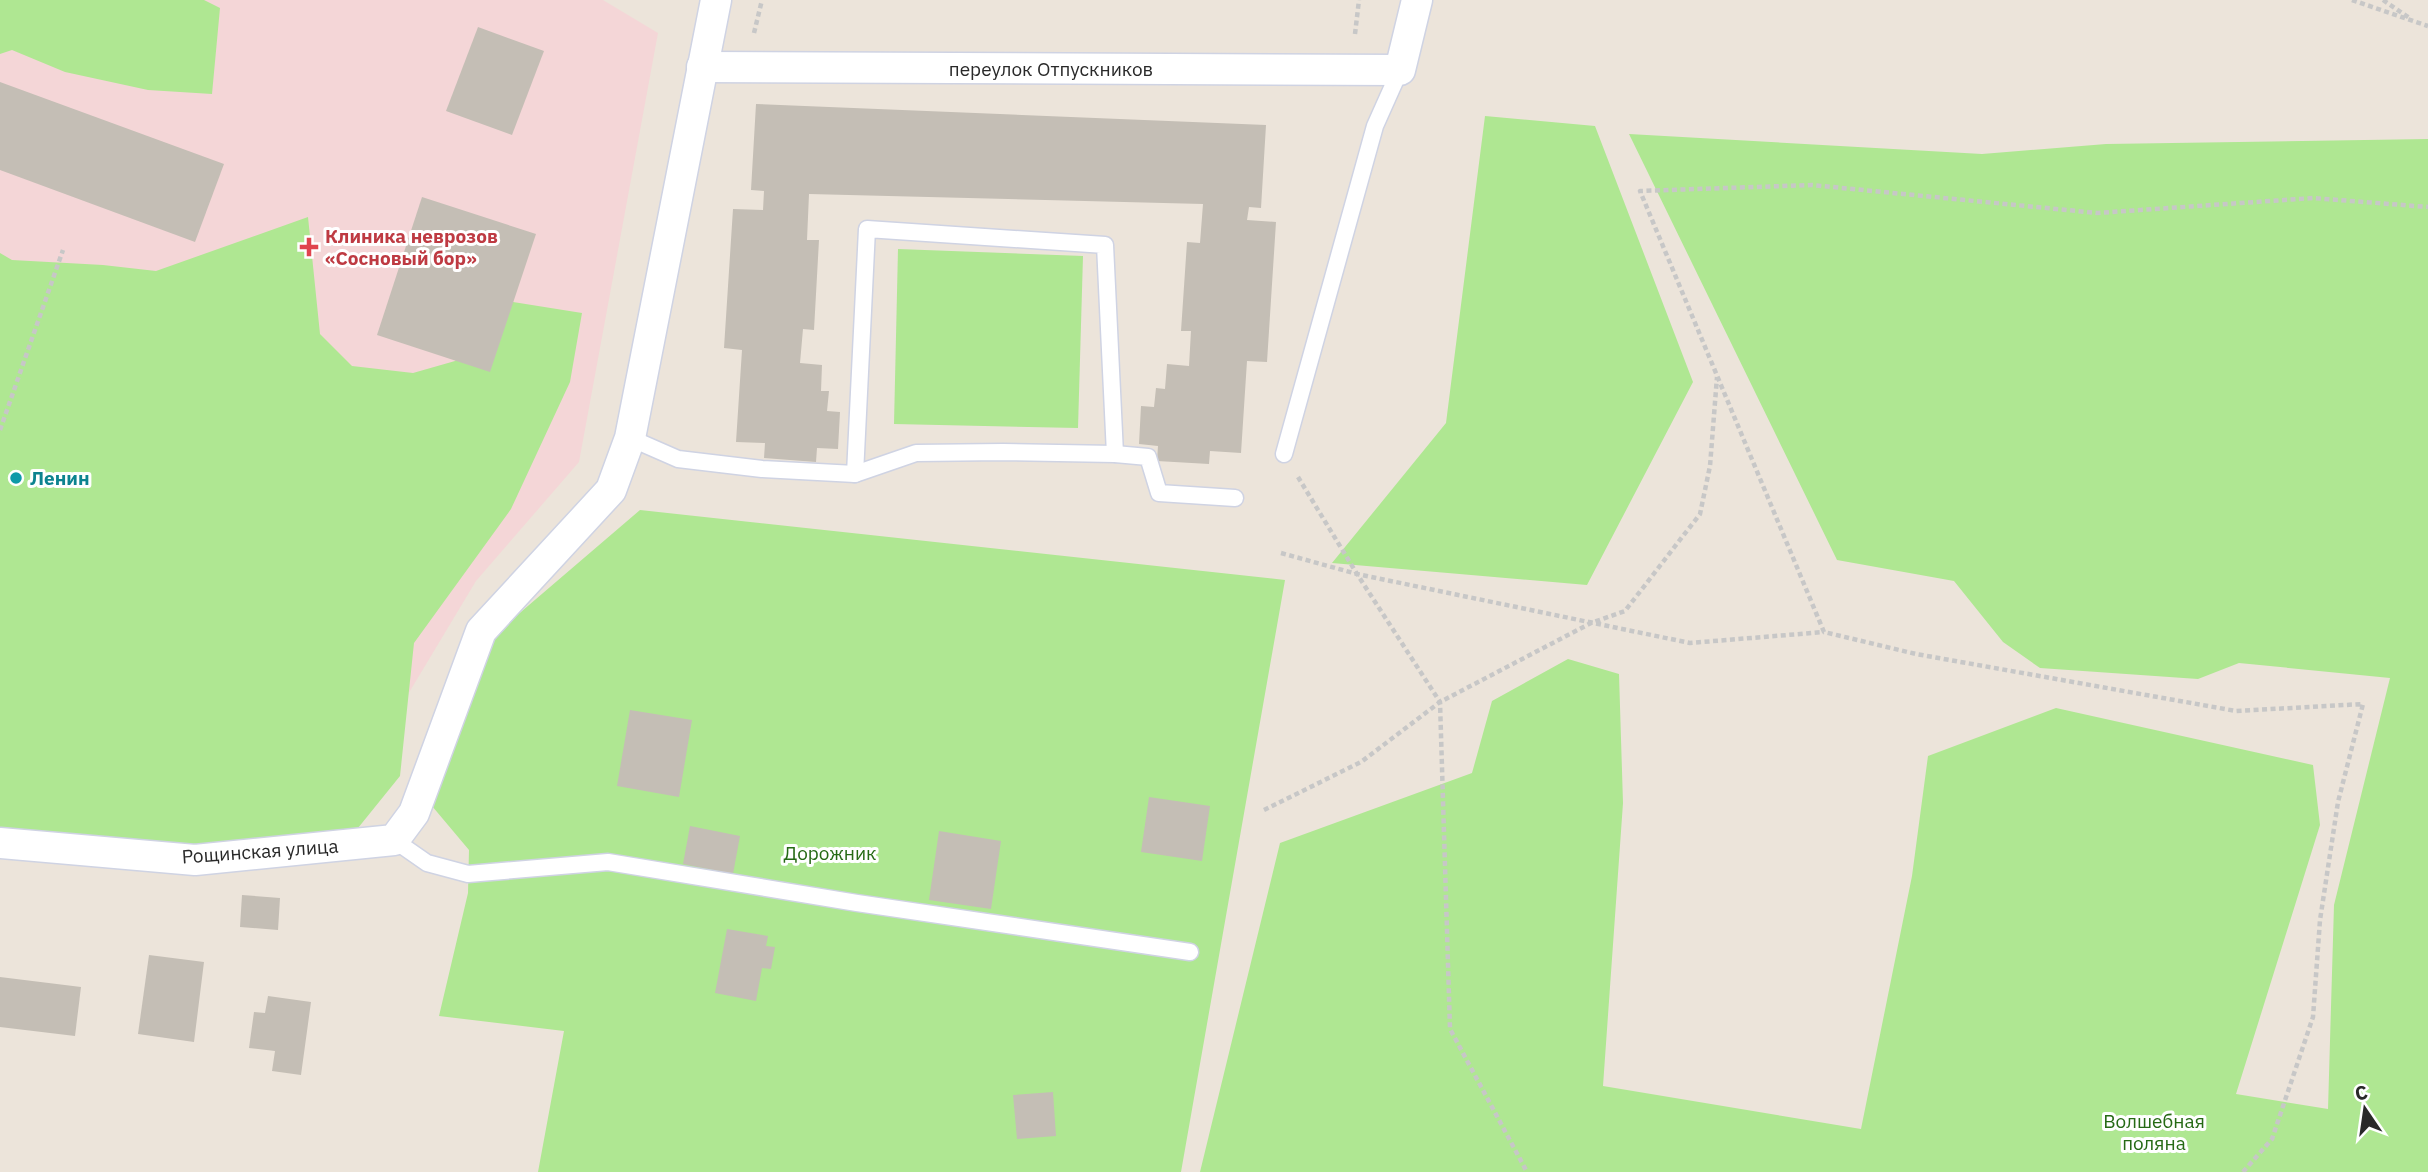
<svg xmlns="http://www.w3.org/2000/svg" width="2428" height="1172" viewBox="0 0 2428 1172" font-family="'IBM Plex Sans',sans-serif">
<rect width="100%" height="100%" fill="#ece4da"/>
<polygon fill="#f4d6d7" points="0,0 603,0 658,33 579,462 476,581 335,816 0,779"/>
<g fill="#afe792">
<polygon points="0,0 204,0 220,8 212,94 148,90 65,72 12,50 0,54"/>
<polygon points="1485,116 1595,126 1693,382 1587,585 1332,563 1446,423"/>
<polygon points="1629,134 1982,154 2106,144 2428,139 2428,1172 1200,1172 1280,843 1472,773 1492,701 1568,659 1619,674 1623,803 1603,1086 1861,1129 1912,876 1928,756 2056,708 2313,765 2320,825 2236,1094 2328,1109 2334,905 2390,678 2239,663 2198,679 2040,668 2003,642 1954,581 1837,560"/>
<polygon points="308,217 320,334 352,366 413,373 455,361 513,302 582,313 570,382 511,509 414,643 400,776 358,828 198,849 0,832 0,253 12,260 103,265 156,271"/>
<polygon points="898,249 1083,256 1078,428 894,424"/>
<polygon points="640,510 1285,580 1181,1172 538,1172 564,1031 439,1016 468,893 469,850 432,806 494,635"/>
</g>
<g fill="#c4beb5">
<polygon points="478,27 544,51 512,135 446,111"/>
<polygon points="0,82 224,164 195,242 0,170"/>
<polygon points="756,104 1266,125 1261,208 1249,207 1247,220 1276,222 1267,362 1247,361 1241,453 1210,451 1209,464 1157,461 1158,446 1139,444 1141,406 1154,407 1156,388 1165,389 1167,364 1189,366 1191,331 1181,331 1187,242 1200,243 1203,204 809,194 807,240 819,240 814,330 803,329 800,363 822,365 821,391 829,391 827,411 840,412 838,449 817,448 816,462 764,458 765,443 736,442 742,350 724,348 733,209 763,210 764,191 751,190"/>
<polygon points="422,197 536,234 490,372 377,335"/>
<polygon points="630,710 692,720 679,797 617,786"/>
<polygon points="1149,797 1210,806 1202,861 1141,852"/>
<polygon points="690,826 740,836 733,874 683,864"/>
<polygon points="939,831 1001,841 991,909 929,900"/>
<polygon points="242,895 280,898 278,930 240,927"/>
<polygon points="727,929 768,936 766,946 775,947 771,969 762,968 756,1001 715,993"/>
<polygon points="149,955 204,962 194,1042 138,1034"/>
<polygon points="0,977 81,987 75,1036 0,1027"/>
<polygon points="268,996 311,1002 301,1075 272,1071 275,1051 249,1048 254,1012 265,1013"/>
<polygon points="1053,1092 1056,1136 1017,1139 1013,1095"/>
</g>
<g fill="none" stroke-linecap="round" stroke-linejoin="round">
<defs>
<g id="service">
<polyline points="630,438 678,459 762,469 855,474 916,453 1003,452 1115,454 1148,457 1159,493 1235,498"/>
<polyline points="1284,454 1375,126 1400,70"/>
<polyline points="855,474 867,229 1105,245 1115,454"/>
<polyline points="394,840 427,863 468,874 608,862 857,903 1190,952"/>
</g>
<g id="minor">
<polyline points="702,67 1400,70 1417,0"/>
<polyline points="0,843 195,860 394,840 414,813 481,631 611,490 630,438 716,0"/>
</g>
</defs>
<use href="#service" stroke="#cfd3e3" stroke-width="19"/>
<use href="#minor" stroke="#cfd3e3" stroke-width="33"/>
<g stroke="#c7c7c7" stroke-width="4.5" stroke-dasharray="5 3.5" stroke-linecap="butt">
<polyline points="2352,0 2428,26"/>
<polyline points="2383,0 2411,19"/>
<polyline points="754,33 762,0"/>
<polyline points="1355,34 1359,0"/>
<polyline points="0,430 63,250"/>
<polyline points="1298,477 1357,574 1440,702 1450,1029 1527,1172"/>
<polyline points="1281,553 1357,574 1690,643 1824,632"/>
<polyline points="1264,810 1361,762 1440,702 1591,623 1625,611 1700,514 1710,466 1717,377"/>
<polyline points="2243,1172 2272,1139 2313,1017 2320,920 2338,802 2363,704 2236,711 1916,654 1824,632 1640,191 1812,185 2097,213 2313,198 2428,207"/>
</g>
<use href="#service" stroke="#fff" stroke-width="16"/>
<use href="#minor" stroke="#fff" stroke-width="30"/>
</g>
<path fill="#e0444e" stroke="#fff" stroke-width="2.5" d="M305.5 236.5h7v7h7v7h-7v7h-7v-7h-7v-7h7z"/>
<circle fill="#0f9aa8" stroke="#fff" stroke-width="2.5" cx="16" cy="478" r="7"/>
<g text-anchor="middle" stroke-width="6" stroke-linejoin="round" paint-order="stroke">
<g font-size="19" fill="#292929" stroke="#fff">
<text x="1051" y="76">переулок Отпускников</text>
<text transform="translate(260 851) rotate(-4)" y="7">Рощинская улица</text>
</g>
<g font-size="19" font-weight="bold" fill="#be3a42" stroke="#fff" text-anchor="start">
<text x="325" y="243">Клиника неврозов<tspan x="325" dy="22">«Сосновый бор»</tspan></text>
</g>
<g font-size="19" font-weight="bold" fill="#0d838f" stroke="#fff" text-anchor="start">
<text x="30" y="485">Ленин</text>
</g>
<g font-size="19" fill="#266a15" stroke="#fff">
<text x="830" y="860">Дорожник</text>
<text x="2154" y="1128">Волшебная<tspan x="2154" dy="22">поляна</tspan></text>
</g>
</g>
<g transform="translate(2365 1109) rotate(347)" stroke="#ffffff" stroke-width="5" paint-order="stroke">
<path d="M0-5L12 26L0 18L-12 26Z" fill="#292929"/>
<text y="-10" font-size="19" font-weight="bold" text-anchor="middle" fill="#292929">С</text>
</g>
</svg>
